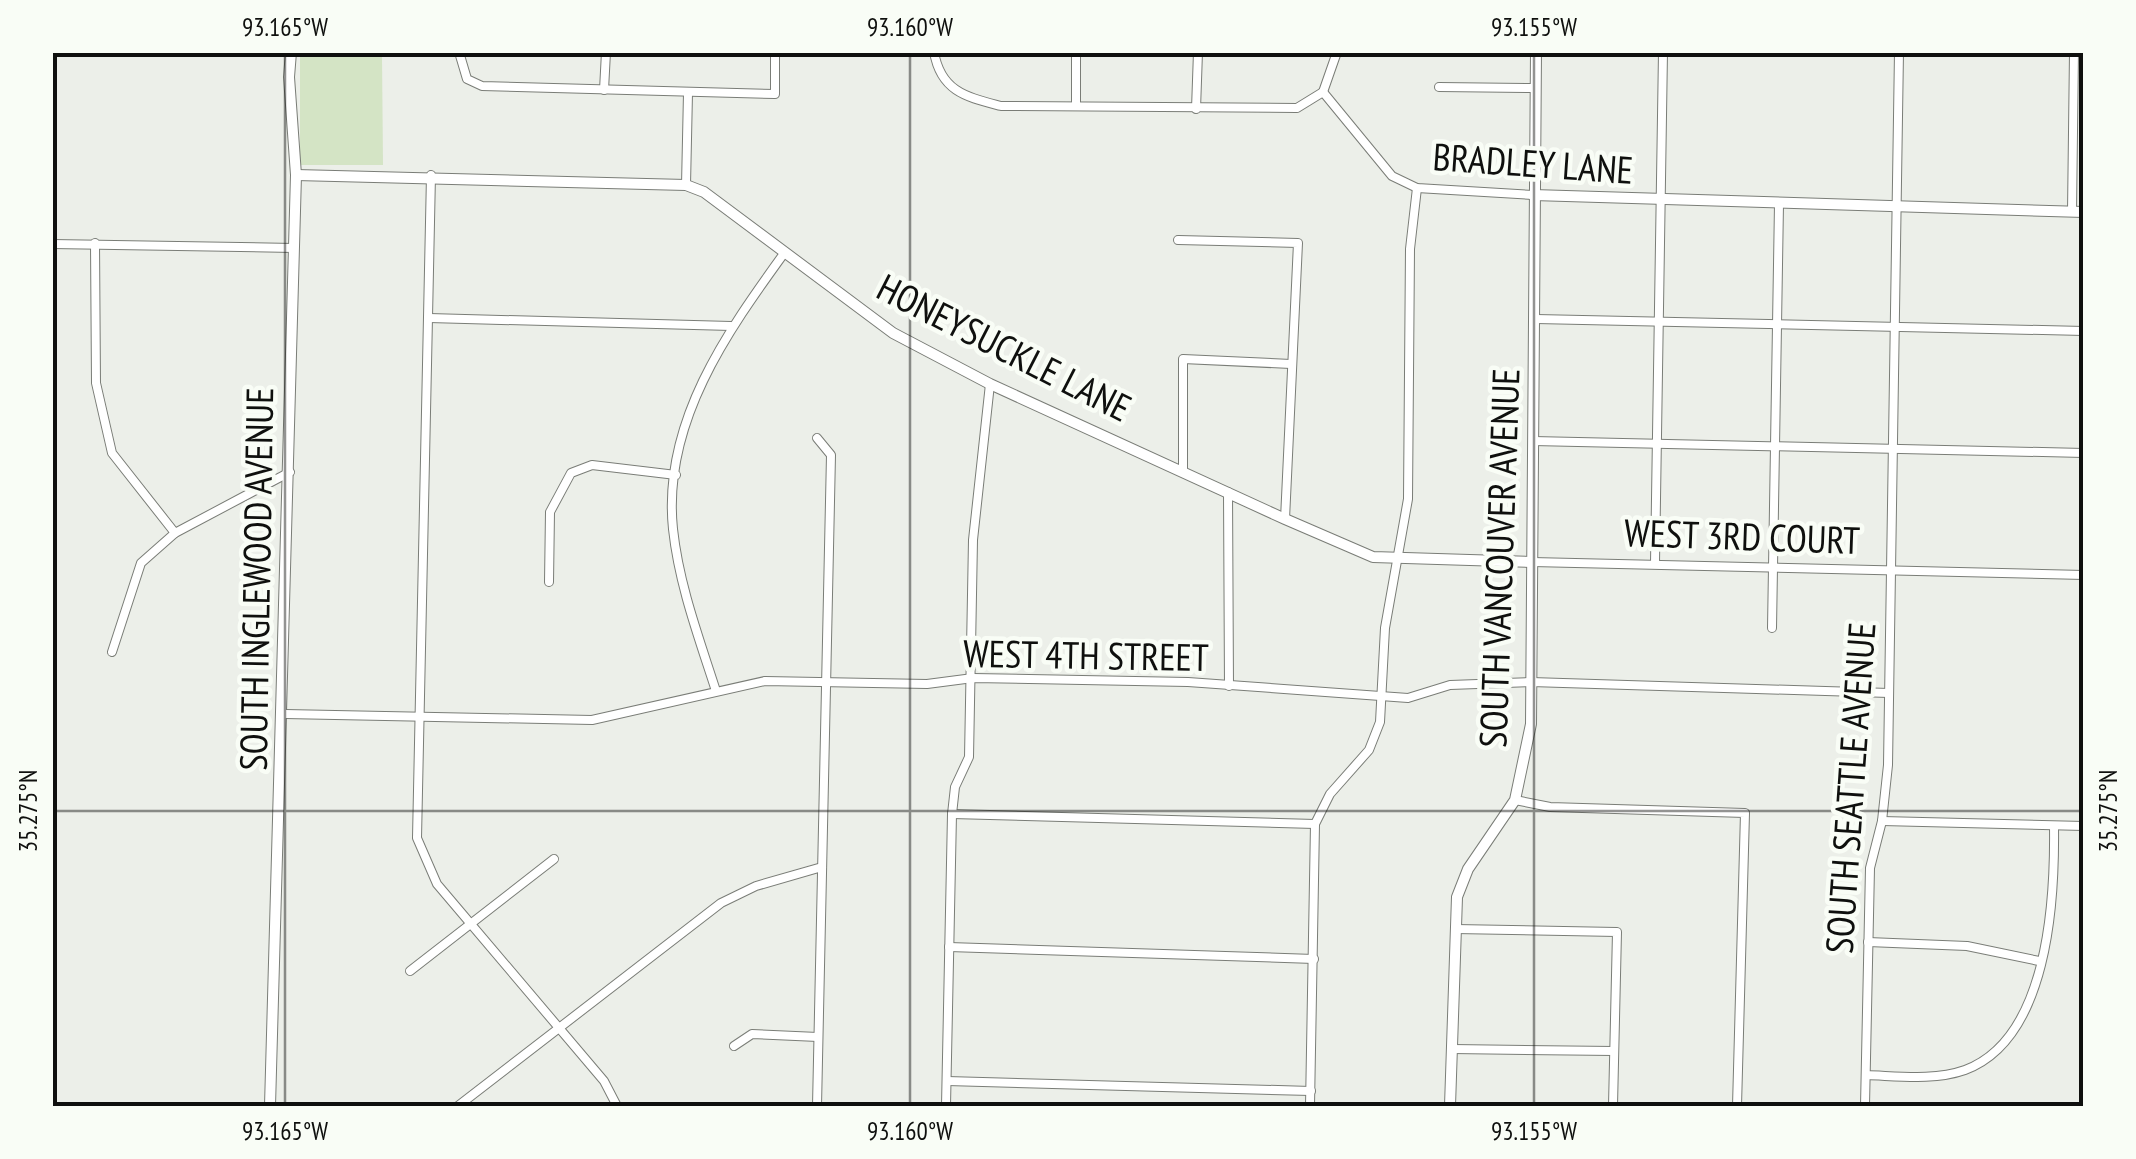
<svg xmlns="http://www.w3.org/2000/svg" width="2136" height="1159" viewBox="0 0 2136 1159" font-family="'PT Sans Narrow',sans-serif">
<rect width="100%" height="100%" fill="#ecefe9"/>
<polygon fill="#d4e4c5" points="300,53 382,54 383,165 300,165"/>
<g fill="none" stroke-linecap="round" stroke-linejoin="round">
<defs>
<g id="minor">
<polyline points="459,52 467,79 482,86 775,94 775,52"/>
<path d="M934 52C941 92 967 97 1001 106L1297 108 1323 92"/>
<polyline points="1439,87 1535,88"/>
<polyline points="604,90 606,52"/>
<polyline points="1323,92 1392,176 1417,188 1533,195"/>
<polyline points="1323,92 1337,52"/>
<polyline points="1076,105 1076,52"/>
<polyline points="1196,109 1198,52"/>
<polyline points="431,175 417,838 437,884 604,1081 617,1106"/>
<polyline points="686,185 688,93"/>
<polyline points="2072,212 2074,52"/>
<polyline points="1178,240 1298,243 1285,519"/>
<polyline points="95,243 96,383 112,453 175,533"/>
<polyline points="52,244 294,248"/>
<polyline points="429,318 731,326"/>
<polyline points="1536,319 2084,331"/>
<polyline points="1533,441 2084,453"/>
<polyline points="1183,471 1183,359 1291,364"/>
<polyline points="1228,492 1229,686"/>
<polyline points="1532,562 2084,575"/>
<polyline points="1655,563 1663,52"/>
<polyline points="549,582 550,512 571,473 592,465 676,475"/>
<polyline points="1772,628 1779,204"/>
<polyline points="112,652 141,563 175,533 290,472"/>
<path d="M716 691C699 638 679 585 673 529 662 423 727 332 785 252"/>
<polyline points="285,714 592,720 765,681 927,684 973,678 1188,682 1408,698 1450,685 1531,682 1889,693"/>
<polyline points="1515,800 1550,807 1745,813 1737,1106"/>
<polyline points="952,814 1315,824"/>
<polyline points="1882,821 2084,826"/>
<polyline points="1455,929 1617,932 1613,1106"/>
<polyline points="1868,942 1967,946 2039,961"/>
<polyline points="949,947 1314,959"/>
<polyline points="410,971 554,859"/>
<polyline points="734,1046 752,1034 818,1037"/>
<polyline points="1452,1049 1614,1051"/>
<path d="M1866 1075C1898 1076 1934 1081 1965 1070 2048 1039 2055 902 2054 826"/>
<polyline points="947,1081 1311,1091"/>
<polyline points="458,1106 721,903 756,886 822,867"/>
<polyline points="817,1106 831,455 817,438"/>
<polyline points="946,1106 952,814 955,787 969,757 973,540 990,384"/>
<polyline points="1310,1106 1315,824 1330,794 1369,750 1380,722 1385,628 1408,499 1410,249 1417,188"/>
<polyline points="1865,1106 1870,868 1882,821 1888,765 1899,52"/>
</g>
<g id="tertiary">
<polyline points="296,175 686,185 704,192 893,333 990,384 1285,519 1373,557 1532,562"/>
<polyline points="1533,195 2084,212"/>
<polyline points="270,1106 296,175 289,77 291,52"/>
<polyline points="1450,1106 1457,897 1468,869 1515,800 1531,724 1536,52"/>
</g>
</defs>
<use href="#minor" stroke="#7a7d77" stroke-width="10"/>
<use href="#tertiary" stroke="#7a7d77" stroke-width="12"/>
<use href="#minor" stroke="#fff" stroke-width="8"/>
<use href="#tertiary" stroke="#fff" stroke-width="10"/>
</g>
<path fill="none" stroke="#0f100e" stroke-width="2.5" stroke-opacity="0.45" d="M285 52V1106M910 52V1106M1534 52V1106M52 811H2084"/>
<g text-anchor="middle" stroke-width="9" stroke-linejoin="round" paint-order="stroke">
<g font-size="38" fill="#0f100e" stroke="#f9fdf6">
<text transform="translate(1533 164) rotate(4)" y="13">BRADLEY LANE</text>
<text transform="translate(1004 348) rotate(27)" y="13">HONEYSUCKLE LANE</text>
<text transform="translate(1742 537) rotate(2)" y="13">WEST 3RD COURT</text>
<text transform="translate(1500 558) rotate(-88)" y="13">SOUTH VANCOUVER AVENUE</text>
<text transform="translate(257 579) rotate(-89)" y="13">SOUTH INGLEWOOD AVENUE</text>
<text transform="translate(1086 656) rotate(1)" y="13">WEST 4TH STREET</text>
<text transform="translate(1851 788) rotate(-86)" y="13">SOUTH SEATTLE AVENUE</text>
</g>
</g>
<rect width="2136" height="1159" fill="none" stroke="#f9fdf6" stroke-width="110"/>
<rect x="55" y="55" width="2026" height="1049" fill="none" stroke="#0f100e" stroke-width="4"/>
<g font-size="25" text-anchor="middle" fill="#0f100e">
<text x="285" y="36">93.165°W</text>
<text x="910" y="36">93.160°W</text>
<text x="1534" y="36">93.155°W</text>
<text transform="translate(28 811) rotate(-90)" y="9">35.275°N</text>
<text transform="translate(2108 811) rotate(-90)" y="9">35.275°N</text>
<text x="285" y="1140">93.165°W</text>
<text x="910" y="1140">93.160°W</text>
<text x="1534" y="1140">93.155°W</text>
</g>
</svg>
